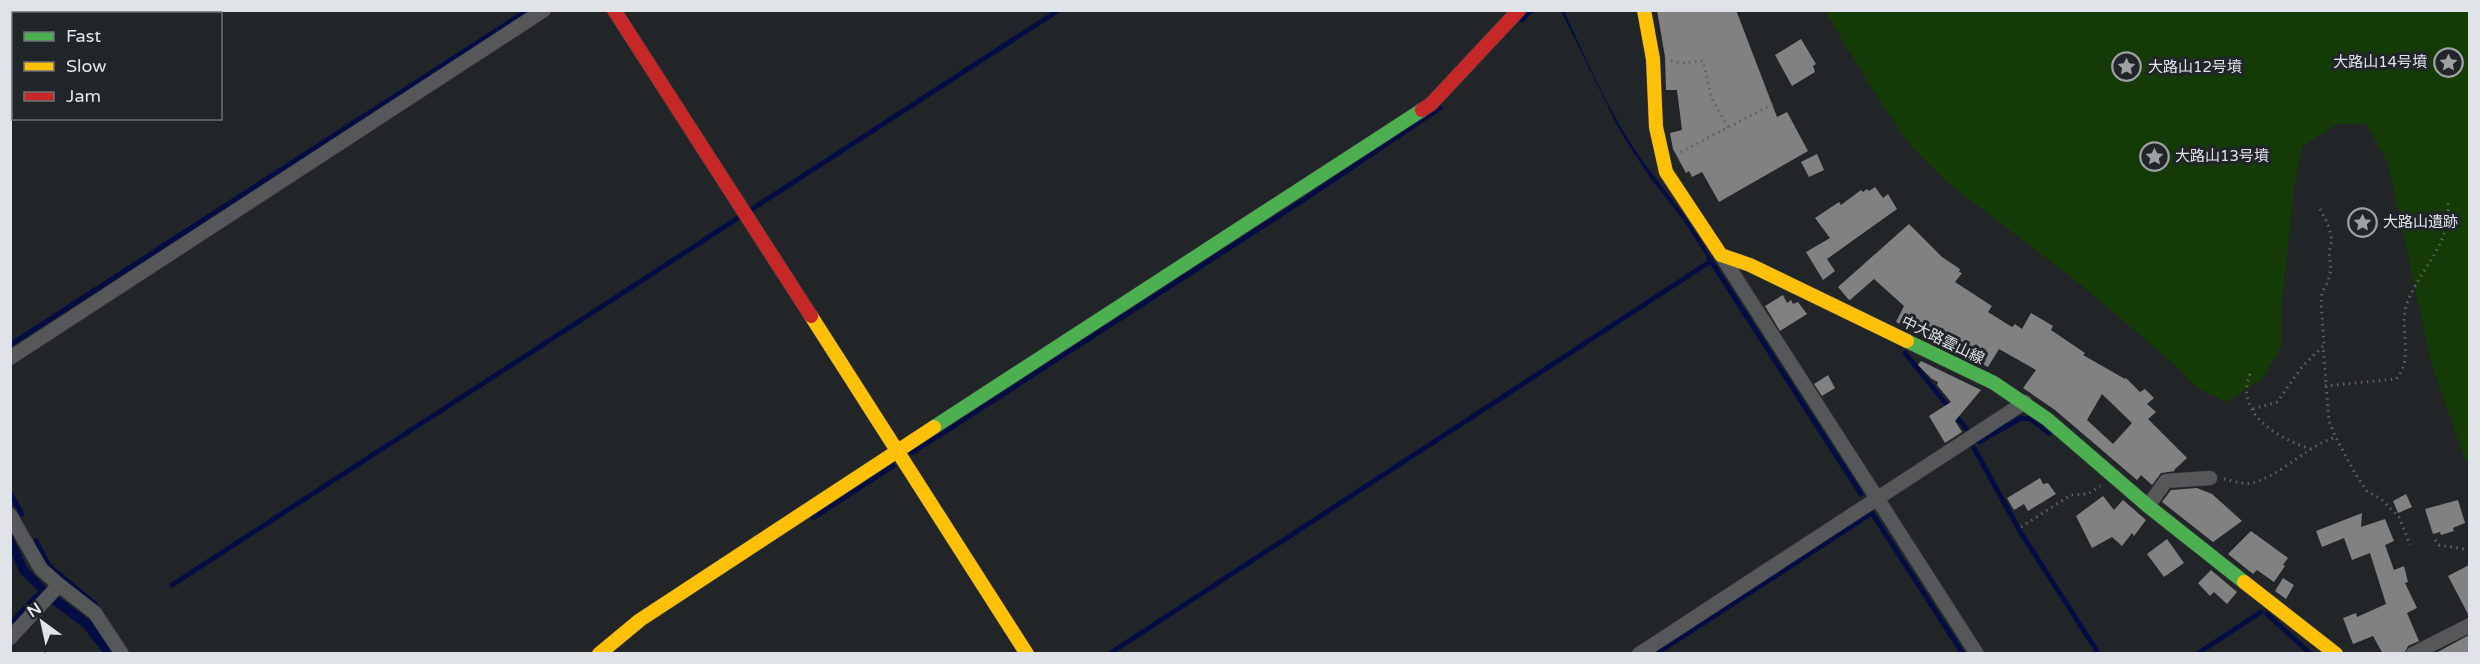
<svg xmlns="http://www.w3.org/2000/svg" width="2480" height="664" viewBox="0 0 2480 664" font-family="'Varela Round','Noto Sans JP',sans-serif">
<rect width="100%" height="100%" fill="#222528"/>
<polygon fill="#143a05" points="1825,11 2469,11 2469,464 2465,459 2431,362 2388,163 2366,124 2337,124 2302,147 2294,189 2282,302 2281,346 2263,378 2226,402 2197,388 2174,364 2080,284 1948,183 1909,144 1874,92"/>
<g fill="#030d43">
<path d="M1561 11H1564C1585 57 1606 105 1633 147 1658 185 1693 220 1712 261L1709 260 1681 217 1649 176 1620 131Z"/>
<polygon points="10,530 27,567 45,586 92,622 114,653 103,653 83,627 53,605 19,572 11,553"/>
</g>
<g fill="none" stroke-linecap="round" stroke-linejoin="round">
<g stroke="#030d43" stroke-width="5">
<polyline points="159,14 163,10"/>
<polyline points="1522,20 1532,10"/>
<polyline points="10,115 14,113"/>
<polyline points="1709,258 1861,494"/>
<polyline points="10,345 528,10"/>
<polyline points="1905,353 1968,431"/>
<polyline points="1979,442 2021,418 2031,419 2049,433"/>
<polyline points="1974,448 2021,533 2099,654"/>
<polyline points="912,453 1305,199 1440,108"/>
<polyline points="10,493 22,514"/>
<polyline points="813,518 893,466"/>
<polyline points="36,541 49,566 95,604"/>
<polyline points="172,585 1059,10"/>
<polyline points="2267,614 2311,654"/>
<polyline points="10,624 43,589"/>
<polyline points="1109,654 1711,261"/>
<polyline points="1656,654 1872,513 1963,654"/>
<polyline points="2197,654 2261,612"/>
</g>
</g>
<g fill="#818182" fill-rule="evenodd">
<polygon points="1657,10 1736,10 1777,117 1787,112 1808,151 1719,202 1702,172 1692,177 1689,171 1686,173 1673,149 1670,133 1682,130 1677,90 1666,90 1665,57"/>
<polygon points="1801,39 1816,64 1813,66 1815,72 1792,86 1775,55"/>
<polygon points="1817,154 1824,170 1809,177 1801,162"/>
<polygon points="1875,187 1883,198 1888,194 1897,209 1827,259 1835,271 1823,280 1806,252 1830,238 1815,218 1839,202 1841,205 1861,190 1863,192 1867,189 1869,191"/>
<path d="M1909 224 1942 257 1960 269 1959 272 1962 273 1955 282 1992 306 1988 312 2012 327 2015 324 2022 329 2031 313 2053 326 2051 330 2085 353 2083 355 2125 379 2126 378 2140 392 2145 389 2154 398 2147 404 2156 412 2148 419 2187 458 2174 470 2175 471 2161 473 2152 485 2141 475 2137 480 2055 410 2023 388 2036 370 1999 349 1988 367 1896 322 1904 306 1874 279 1850 300 1848 299 1838 287ZM2102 394 2132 423 2113 444 2087 420Z"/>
<polygon points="1783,295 1787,303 1791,300 1793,304 1798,302 1807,314 1780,331 1765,306"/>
<polygon points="1921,361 1981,390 1955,421 1962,432 1945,443 1929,416 1951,402 1937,385 1938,382 1932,379 1918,365"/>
<polygon points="1828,375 1835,388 1822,396 1814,384"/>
<polygon points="2040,478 2043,484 2048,483 2056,494 2028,511 2024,504 2014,510 2007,498"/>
<polygon points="2197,488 2212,494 2242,521 2213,542 2162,502 2171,490"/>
<polygon points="2406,494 2412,507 2398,513 2393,501"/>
<polygon points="2103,496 2114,510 2123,500 2146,520 2134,536 2132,533 2122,546 2112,537 2092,548 2076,516"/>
<polygon points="2458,500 2465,523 2453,528 2454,531 2441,535 2440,532 2433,534 2425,509"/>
<polygon points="2362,513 2361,527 2385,519 2394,541 2385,545 2394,570 2404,566 2408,582 2405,583 2417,608 2407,613 2419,641 2408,646 2404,654 2383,654 2373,636 2353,644 2343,618 2356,613 2357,617 2386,604 2370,553 2352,560 2344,538 2322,547 2316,531"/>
<polygon points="2251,531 2288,558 2283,565 2285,566 2274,582 2257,570 2253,574 2228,554"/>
<polygon points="2167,539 2184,563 2164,577 2147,554"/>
<polygon points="2469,565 2469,616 2448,576"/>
<polygon points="2211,570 2237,592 2227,604 2214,592 2210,596 2198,583"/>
<polygon points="2283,578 2294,585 2286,599 2275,591"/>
<polygon points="2469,635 2469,654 2434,654"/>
</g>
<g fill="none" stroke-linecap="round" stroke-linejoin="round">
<defs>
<g id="street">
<polyline points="1721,255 1977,654"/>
<polyline points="10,358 544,10"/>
<polyline points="2148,506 2166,481 2210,478"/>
<polyline points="10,515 41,569 59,585 95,613 122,654"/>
<polyline points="10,638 59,585"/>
<polyline points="1639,654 2025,402"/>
<polyline points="2413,654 2470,625"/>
</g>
<g id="fast">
<polyline points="63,14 68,10"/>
<polyline points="10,42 14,40"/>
<polyline points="1907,341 1994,383 2047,419 2148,506 2244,582"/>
<polyline points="934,427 1422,110"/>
</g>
<g id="slow">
<polyline points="1644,10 1653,59 1656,127 1666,172 1721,255 1750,265 1907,341"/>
<polyline points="811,316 1027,654"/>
<polyline points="2244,582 2336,654"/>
<polyline points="599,654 640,620 934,427"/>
</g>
<g id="jam">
<polyline points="614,10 811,316"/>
<polyline points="1422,110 1431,104 1519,10"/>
</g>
</defs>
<use href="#street" stroke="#3e4143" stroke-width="15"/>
<use href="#fast" stroke="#3e4143" stroke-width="15"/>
<use href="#slow" stroke="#3e4143" stroke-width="15"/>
<use href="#jam" stroke="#3e4143" stroke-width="15"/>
<g stroke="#5f6163" stroke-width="3" stroke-dasharray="1.5 4.5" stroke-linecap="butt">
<polyline points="1671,61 1683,63 1703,61 1712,99 1728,127"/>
<polyline points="1681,152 1775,103"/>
<polyline points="2320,209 2328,224 2332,240 2329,252 2331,269 2328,282 2322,292 2321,302 2324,345"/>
<path d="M2250 374C2234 414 2279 439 2311 449"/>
<path d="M2325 386 2396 379C2415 359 2398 327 2407 303 2421 267 2451 245 2448 203"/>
<polyline points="2253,409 2277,402 2302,367 2323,346 2329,421 2335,436 2356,475 2367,491 2381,499 2399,517 2410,545"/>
<path d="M2224 479C2233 481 2244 485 2252 483 2284 474 2306 446 2336 437"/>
<polyline points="2021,527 2071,495 2088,494 2100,486"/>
<polyline points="2435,540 2439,545 2470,550"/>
</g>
<use href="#street" stroke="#555759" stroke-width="14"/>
<use href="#fast" stroke="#4caf50" stroke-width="14"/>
<use href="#slow" stroke="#ffc107" stroke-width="14"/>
<use href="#jam" stroke="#c62828" stroke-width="14"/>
</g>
<defs>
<symbol id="sight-ring" viewBox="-11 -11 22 22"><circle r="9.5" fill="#20252a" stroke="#9ea0a4" stroke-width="1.5"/><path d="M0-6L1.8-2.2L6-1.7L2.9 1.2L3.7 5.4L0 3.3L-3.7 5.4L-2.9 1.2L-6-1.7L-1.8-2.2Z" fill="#9ea0a4"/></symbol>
</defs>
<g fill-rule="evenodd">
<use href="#sight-ring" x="2432" y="46" width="33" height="33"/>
<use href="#sight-ring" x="2110" y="50" width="33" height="33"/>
<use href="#sight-ring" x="2138" y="140" width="33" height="33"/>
<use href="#sight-ring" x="2346" y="206" width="33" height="33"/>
</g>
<g text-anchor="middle" stroke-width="6" stroke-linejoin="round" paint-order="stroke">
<g font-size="15" fill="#e0e3e7" stroke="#20252a" text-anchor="start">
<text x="2427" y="67" text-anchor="end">大路山14号墳</text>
<text x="2148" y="72">大路山12号墳</text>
<text x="2175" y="161">大路山13号墳</text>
<text x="2383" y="227">大路山遺跡</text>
</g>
<g font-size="15" fill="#e0e3e7" stroke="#20252a">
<text transform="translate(1943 340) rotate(26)" y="5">中大路雲山線</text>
</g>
</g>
<rect width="2480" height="664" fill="none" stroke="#e0e3e7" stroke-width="24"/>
<rect x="12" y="12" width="210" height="108" fill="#20252a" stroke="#6d7176" stroke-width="1.5"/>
<rect x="24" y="32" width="30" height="9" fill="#4caf50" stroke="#6d7176" stroke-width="1.5"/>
<text x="66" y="42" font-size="18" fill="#e0e3e7">Fast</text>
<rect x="24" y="62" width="30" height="9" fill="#ffc107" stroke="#6d7176" stroke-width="1.5"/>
<text x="66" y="72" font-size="18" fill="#e0e3e7">Slow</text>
<rect x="24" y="92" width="30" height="9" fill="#c62828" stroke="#6d7176" stroke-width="1.5"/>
<text x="66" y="102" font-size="18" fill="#e0e3e7">Jam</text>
<g transform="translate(42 622) rotate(327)" stroke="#20252a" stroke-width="4.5" paint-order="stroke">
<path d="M0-4.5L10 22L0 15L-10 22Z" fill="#e0e3e7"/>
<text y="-9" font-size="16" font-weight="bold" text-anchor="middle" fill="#e0e3e7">N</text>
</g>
</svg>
